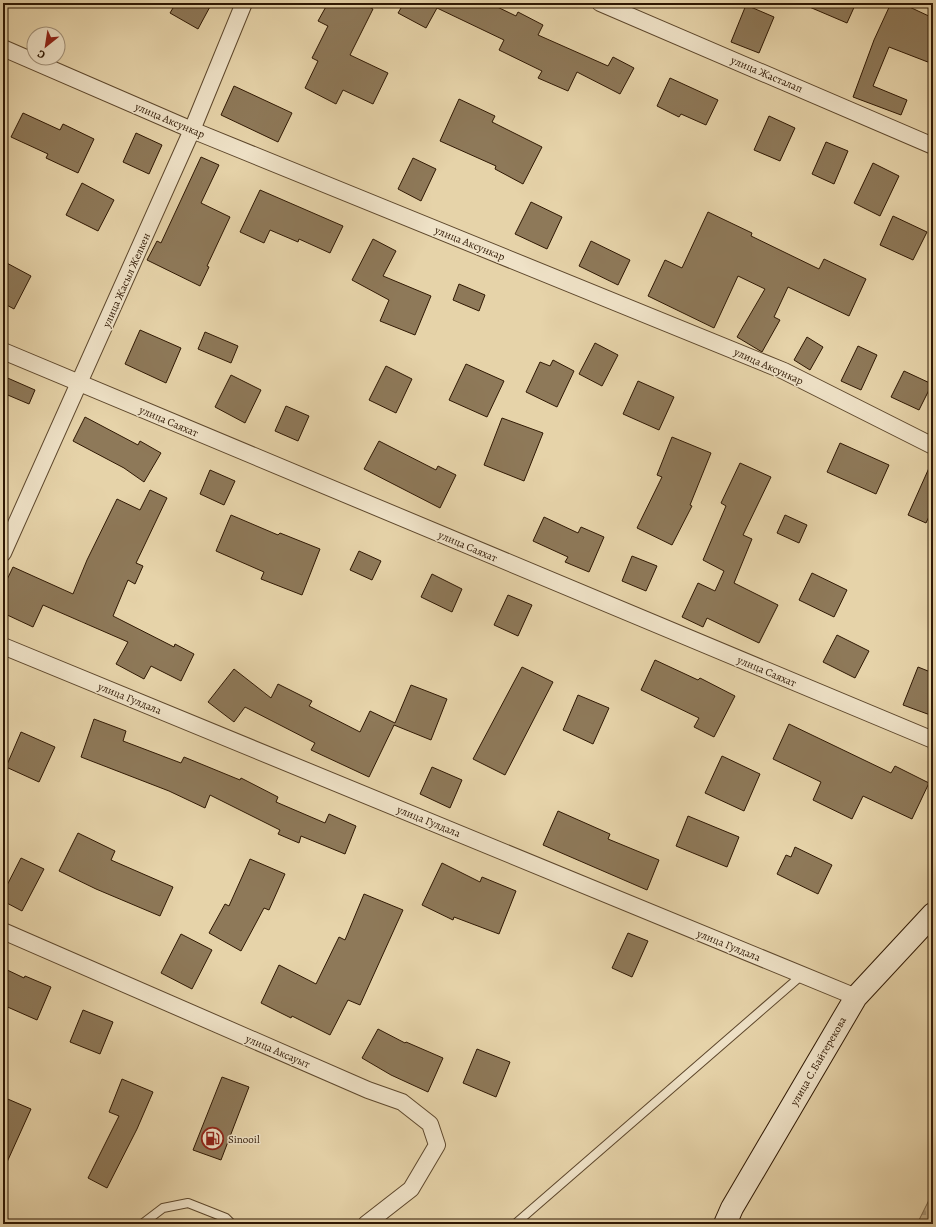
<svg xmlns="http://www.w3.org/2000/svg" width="936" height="1227" viewBox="0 0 936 1227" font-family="Alegreya,serif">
<defs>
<pattern id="cemetery-stones" width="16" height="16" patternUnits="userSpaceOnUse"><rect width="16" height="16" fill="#c7b38d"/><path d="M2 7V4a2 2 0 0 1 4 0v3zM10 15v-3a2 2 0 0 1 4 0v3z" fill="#ab9978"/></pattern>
</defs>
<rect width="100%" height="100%" fill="#e6d3a9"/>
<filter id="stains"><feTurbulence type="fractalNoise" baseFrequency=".005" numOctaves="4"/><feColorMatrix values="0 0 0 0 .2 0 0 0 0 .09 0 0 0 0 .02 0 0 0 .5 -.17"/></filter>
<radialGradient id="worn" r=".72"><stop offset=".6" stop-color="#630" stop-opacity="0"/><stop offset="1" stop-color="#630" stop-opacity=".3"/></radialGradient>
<polygon fill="url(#cemetery-stones)" stroke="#7b6648" points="933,1192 933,1224 917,1224"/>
<g fill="#8e7959" stroke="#2f1803">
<polygon points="176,3 212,3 198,29 170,13"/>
<polygon points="328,3 361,3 373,9 350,55 388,73 373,104 343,90 336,104 305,88 318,61 312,58 328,26 318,21"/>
<polygon points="404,3 489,3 516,16 518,12 543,25 538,35 608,66 613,57 634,68 620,94 577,72 568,91 538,78 542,71 499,50 504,40 437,8 426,28 398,13"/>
<polygon points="800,3 856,3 847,23"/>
<polygon points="891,3 901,3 933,18 933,64 889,47 873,86 907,100 901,115 853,97 874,40"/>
<polygon points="746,5 774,17 759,53 731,42"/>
<polygon points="670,78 718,100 706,125 681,114 679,117 657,106"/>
<polygon points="234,86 292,113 278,142 221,115"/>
<polygon points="459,99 495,116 492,122 542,147 523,184 495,169 496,166 440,141"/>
<polygon points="23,113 60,130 63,124 94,139 78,173 46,158 48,154 11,137"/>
<polygon points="769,116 795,128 780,161 754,150"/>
<polygon points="136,133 162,145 149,174 123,162"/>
<polygon points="826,142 848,151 834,184 812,174"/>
<polygon points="201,157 219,165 201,203 230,217 207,266 209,267 200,286 147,260 157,241 161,243"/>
<polygon points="413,158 436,169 421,201 398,189"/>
<polygon points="873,163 899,176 880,216 854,203"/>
<polygon points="82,183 114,200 98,231 66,215"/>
<polygon points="260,190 343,226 330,253 299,239 298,242 270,230 264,243 240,232"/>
<polygon points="531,202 562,217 547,249 515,234"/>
<polygon points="708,212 752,233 751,236 819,269 824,259 866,279 849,316 788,287 774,317 780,320 762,352 737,337 765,289 738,276 714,328 648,296 665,260 682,268"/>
<polygon points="893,216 927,232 913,260 880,245"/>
<polygon points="373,239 396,251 383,276 431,296 415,335 380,321 389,300 352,280"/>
<polygon points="591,241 630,260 618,285 579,266"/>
<polygon points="3,261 31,276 14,309 3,303"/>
<polygon points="459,284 485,295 479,311 453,300"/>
<polygon points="140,330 181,348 166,383 125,364"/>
<polygon points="205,332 238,346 231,363 198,349"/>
<polygon points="807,337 823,347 810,370 794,360"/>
<polygon points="595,343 618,355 602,386 579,374"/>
<polygon points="858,346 877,355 861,390 841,381"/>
<polygon points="553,360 574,371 557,407 526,392 540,362 550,366"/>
<polygon points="466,364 504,381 487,417 449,400"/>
<polygon points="386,366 412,379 396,413 369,400"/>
<polygon points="904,371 932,384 919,410 891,397"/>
<polygon points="231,375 261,390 245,423 215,407"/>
<polygon points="3,376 35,390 29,404 3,393"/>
<polygon points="638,381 674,397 659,430 623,414"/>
<polygon points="286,406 309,416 298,441 275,431"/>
<polygon points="85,417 138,445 140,441 161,453 144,482 124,468 73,441"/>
<polygon points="502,418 543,433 524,481 484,465"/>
<polygon points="672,437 711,453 690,505 692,506 672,545 637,528 662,477 657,475"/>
<polygon points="379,441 436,470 438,466 456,475 440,508 364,469"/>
<polygon points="840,443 889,465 876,494 827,472"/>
<polygon points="933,459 933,508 926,523 908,515"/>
<polygon points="740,463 771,477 743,535 752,539 734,583 778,605 759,643 707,618 703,627 682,617 698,583 715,591 724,571 703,560 726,506 721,503"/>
<polygon points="210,470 235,481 224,505 200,494"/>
<polygon points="150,490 167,498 136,563 143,566 135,584 128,580 113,616 174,647 175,644 194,654 181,681 151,666 144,679 116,664 128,642 43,605 33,627 3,613 3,588 13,567 73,594 87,560 117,499 140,510"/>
<polygon points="231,515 278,535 280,533 320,549 302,595 261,579 264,572 216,551"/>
<polygon points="785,515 807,525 799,543 777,533"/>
<polygon points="544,517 578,533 581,527 604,537 589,572 565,562 568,557 533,541"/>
<polygon points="359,551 381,561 372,580 350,570"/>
<polygon points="632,556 657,566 646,591 622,581"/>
<polygon points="812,573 847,590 834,617 799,600"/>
<polygon points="432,574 462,589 452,612 421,597"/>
<polygon points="508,595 532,605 518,636 494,625"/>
<polygon points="837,635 869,651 855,678 823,662"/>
<polygon points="655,660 698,680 700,678 735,696 714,737 694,727 699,718 641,690"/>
<polygon points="522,667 553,682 505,775 473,759"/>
<polygon points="918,667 933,673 933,716 903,705"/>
<polygon points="234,669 271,698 278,684 312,701 309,706 360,732 370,711 395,723 411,685 447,699 431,740 394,725 369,777 311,750 315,743 245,707 234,722 208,702"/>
<polygon points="578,695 609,708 593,744 563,730"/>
<polygon points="94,719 126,731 123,741 181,763 184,757 240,780 241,778 278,797 276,802 325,823 329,814 356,826 345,854 301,836 299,843 278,834 280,830 210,795 205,808 169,791 81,757"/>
<polygon points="789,724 891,773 895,766 929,783 912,819 863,796 852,819 813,800 821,782 773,759"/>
<polygon points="21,732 55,747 39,782 6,767"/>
<polygon points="722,756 760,774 744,811 705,793"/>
<polygon points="432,767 462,780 450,808 420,794"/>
<polygon points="558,811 610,834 608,839 659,860 647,890 543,845"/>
<polygon points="688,816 739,837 727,867 676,846"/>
<polygon points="78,833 115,851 111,860 173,887 160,916 96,889 59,871"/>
<polygon points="795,847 832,865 818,894 777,874 786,855 791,857"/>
<polygon points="21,858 44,869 22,911 3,901 3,893"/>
<polygon points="250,859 285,874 269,910 264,908 241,951 209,933 225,904 229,906"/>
<polygon points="442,863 480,882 482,877 516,891 499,934 454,917 453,920 422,905"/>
<polygon points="364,894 403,910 360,1005 348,1000 330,1035 292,1016 291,1018 261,1003 279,965 316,984 339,937 345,940"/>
<polygon points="628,933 648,941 632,977 612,968"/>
<polygon points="181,934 212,950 192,989 161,973"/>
<polygon points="3,968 24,978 25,976 51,987 37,1020 3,1005"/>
<polygon points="83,1010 113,1022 100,1054 70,1042"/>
<polygon points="378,1029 405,1043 406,1042 443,1058 428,1092 391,1075 362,1058"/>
<polygon points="477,1049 510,1062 496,1097 463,1083"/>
<polygon points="222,1077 249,1087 221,1160 193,1150"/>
<polygon points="122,1079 153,1092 137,1129 107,1188 88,1178 119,1116 109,1112"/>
<polygon points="3,1097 31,1109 3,1171"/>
</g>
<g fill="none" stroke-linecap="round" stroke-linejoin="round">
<defs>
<g id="service">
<polyline points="142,1224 163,1208 188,1203 226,1218 232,1224"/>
<polyline points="515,1224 802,975"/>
</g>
<g id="minor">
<polyline points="600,3 933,146"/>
<polyline points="3,48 192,130 784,371 933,446"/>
<polyline points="3,351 933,740"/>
<polyline points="3,553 192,130 244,3"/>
<polyline points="3,646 856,997"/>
<polyline points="3,931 368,1090 402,1102 430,1124 437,1145 411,1189 366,1224"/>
</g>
<polyline id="secondary" points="725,1224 732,1208 856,997 933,914"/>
</defs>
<use href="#service" stroke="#5d472c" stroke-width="10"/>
<use href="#minor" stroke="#5d472c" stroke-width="18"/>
<use href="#secondary" stroke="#2f1803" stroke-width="24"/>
<use href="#service" stroke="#efe2c7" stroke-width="8"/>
<use href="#minor" stroke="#efe2c7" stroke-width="16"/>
<use href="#secondary" stroke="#efe2c7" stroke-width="22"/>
</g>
<defs>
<symbol id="fuel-ring" viewBox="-11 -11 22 22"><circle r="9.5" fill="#efe2c7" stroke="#8f2418" stroke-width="1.5"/><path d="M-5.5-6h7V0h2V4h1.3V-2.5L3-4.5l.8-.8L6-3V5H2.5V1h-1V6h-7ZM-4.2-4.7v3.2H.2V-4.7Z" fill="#8f2418"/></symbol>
</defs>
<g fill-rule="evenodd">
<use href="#fuel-ring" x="200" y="1126" width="25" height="25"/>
</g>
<g text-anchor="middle" stroke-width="3" stroke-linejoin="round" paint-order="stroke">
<g font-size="11" fill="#2f1803" stroke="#efe2c7">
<text transform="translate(767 74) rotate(23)" y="4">улица Жасталап</text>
<text transform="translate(170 120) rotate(23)" y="4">улица Аксункар</text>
<text transform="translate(470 243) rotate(22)" y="4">улица Аксункар</text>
<text transform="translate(126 280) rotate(-66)" y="4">улица Жасыл Желкен</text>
<text transform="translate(769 366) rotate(24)" y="4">улица Аксункар</text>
<text transform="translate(169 421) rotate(23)" y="4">улица Саяхат</text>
<text transform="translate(468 546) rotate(23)" y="4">улица Саяхат</text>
<text transform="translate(767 671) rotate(23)" y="4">улица Саяхат</text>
<text transform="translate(130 698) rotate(22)" y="4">улица Гулдала</text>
<text transform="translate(429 821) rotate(22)" y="4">улица Гулдала</text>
<text transform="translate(729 945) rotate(22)" y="4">улица Гулдала</text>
<text transform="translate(278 1051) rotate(23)" y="4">улица Аксауыт</text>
<text transform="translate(818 1061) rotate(-60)" y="4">улица С.Байтерекова</text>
</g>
<g font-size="11" fill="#2f1803" stroke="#efe2c7" text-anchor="start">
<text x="228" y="1143">Sinooil</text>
</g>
</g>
<rect width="936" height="1227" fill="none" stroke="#e6d3a9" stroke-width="16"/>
<rect x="4" y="4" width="928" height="1219" fill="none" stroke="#2f1803" stroke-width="2"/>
<rect x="8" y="8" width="920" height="1211" fill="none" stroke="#2f1803"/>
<g transform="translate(46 46) rotate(210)"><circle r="19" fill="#efe2c7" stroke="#a29179"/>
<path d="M0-3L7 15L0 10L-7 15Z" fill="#8f2418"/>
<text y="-6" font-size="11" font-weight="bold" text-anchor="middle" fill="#2f1803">С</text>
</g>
<rect width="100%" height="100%" filter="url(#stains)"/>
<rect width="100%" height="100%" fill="url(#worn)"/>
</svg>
